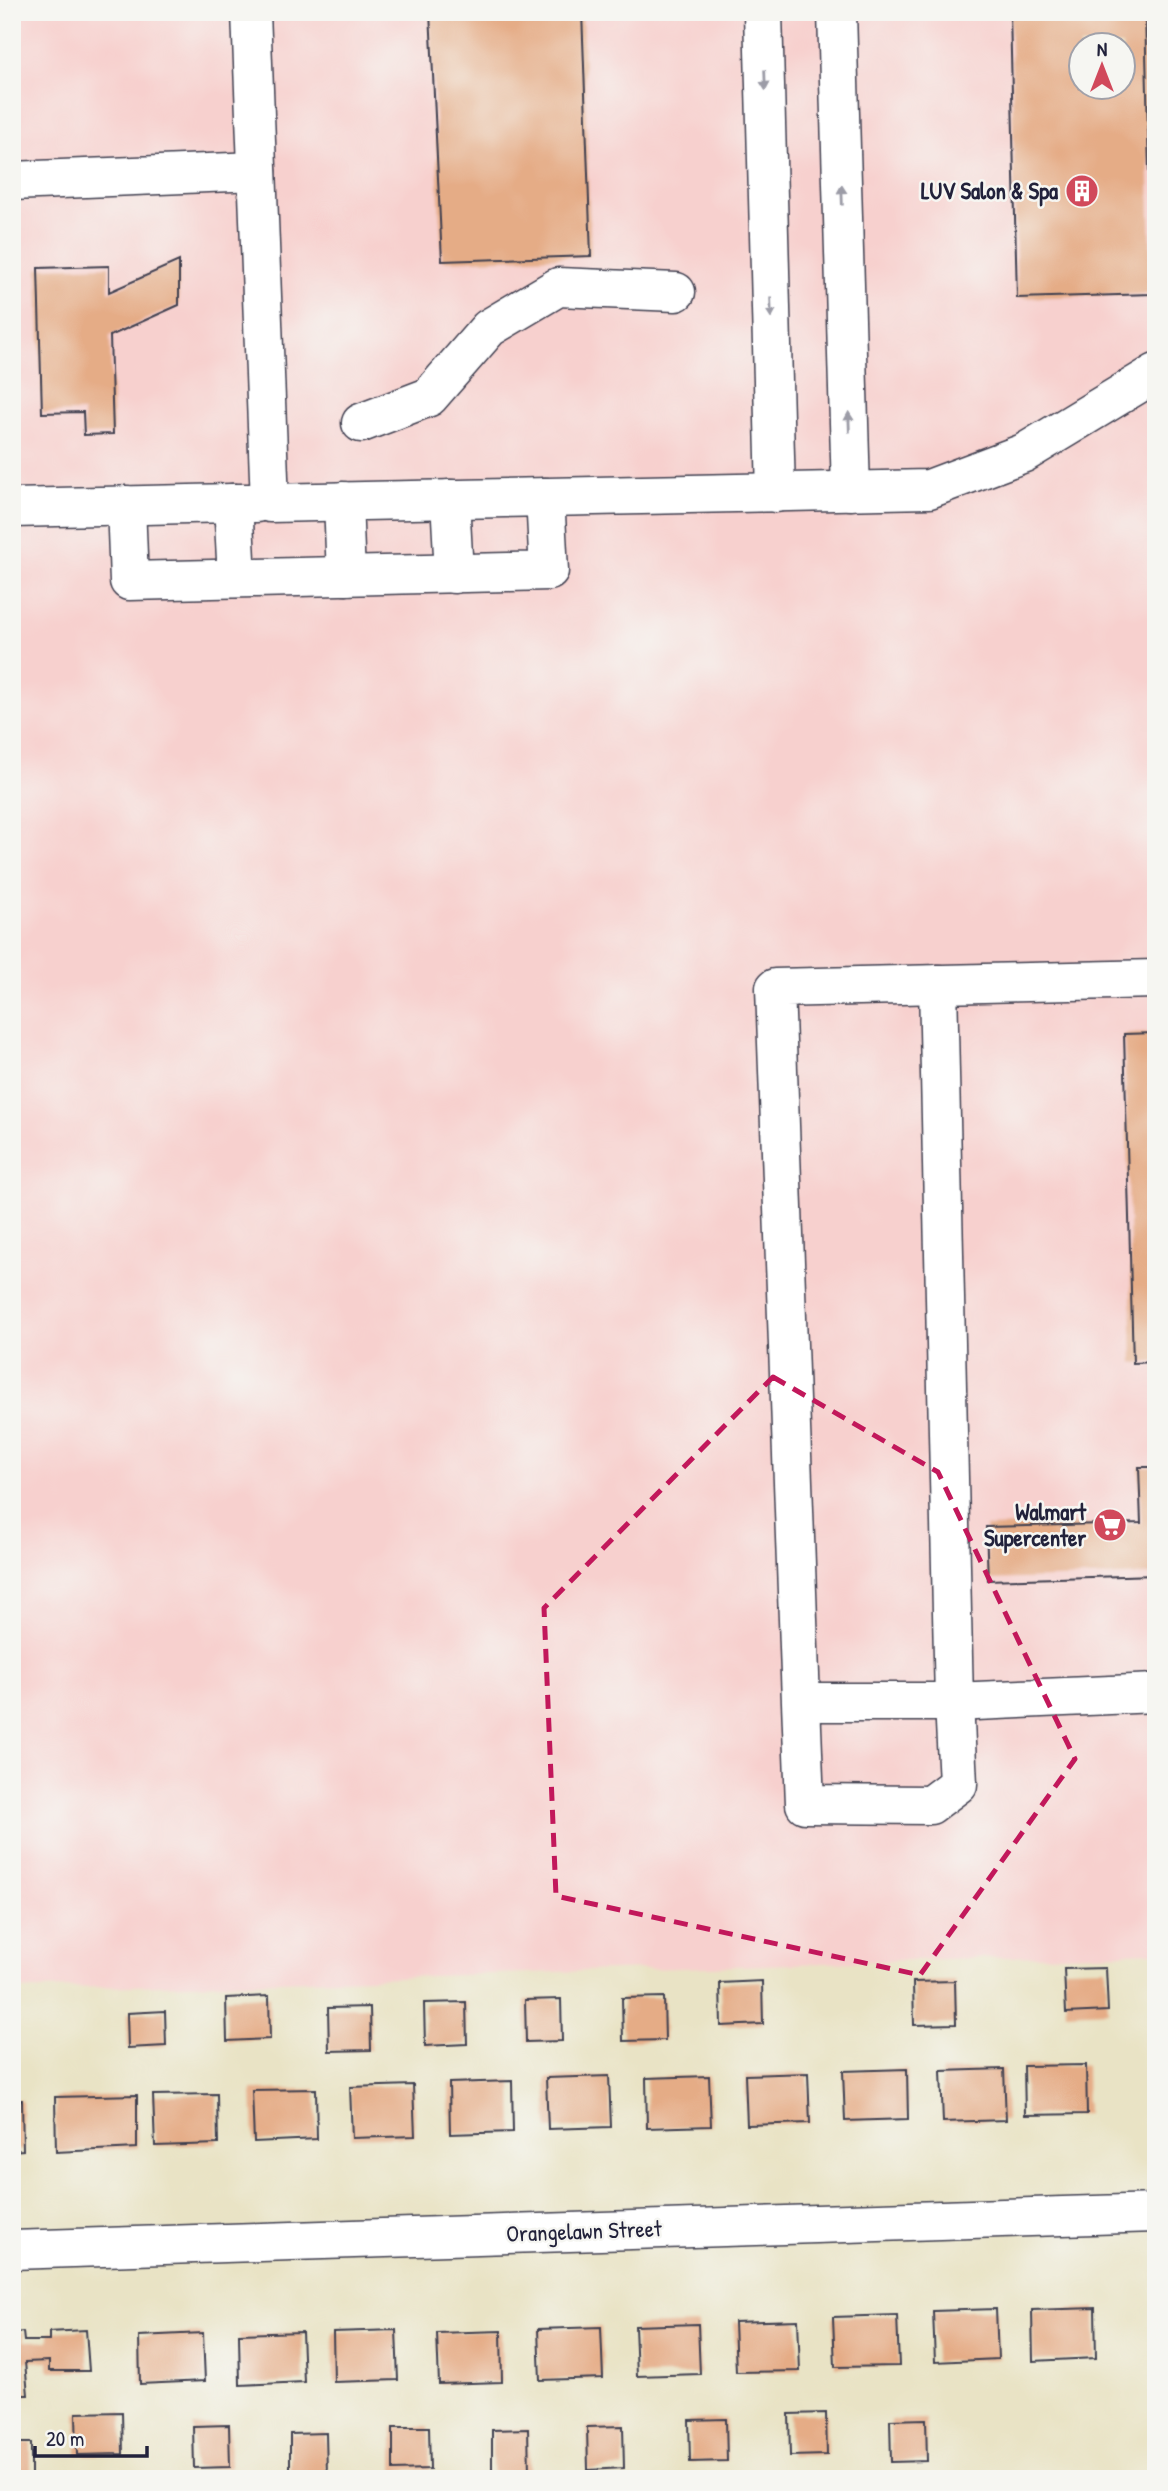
<svg xmlns="http://www.w3.org/2000/svg" width="1168" height="2491" viewBox="0 0 1168 2491" font-family="'Patrick Hand',sans-serif">
<rect width="100%" height="100%" fill="#f6f6f2"/>
<filter id="ink" filterUnits="userSpaceOnUse"><feTurbulence type="fractalNoise" baseFrequency=".0143" numOctaves="2"/><feDisplacementMap in="SourceGraphic" scale="14" xChannelSelector="R" yChannelSelector="G"/><feConvolveMatrix kernelMatrix="1 2 1 2 8 2 1 2 1" color-interpolation-filters="sRGB"/></filter>
<filter id="wash" filterUnits="userSpaceOnUse"><feTurbulence type="fractalNoise" baseFrequency=".00686" numOctaves="4" result="noise"/><feDisplacementMap in="SourceGraphic" scale="28" xChannelSelector="R" yChannelSelector="G"/><feGaussianBlur stdDeviation="1.57" result="paint"/><feColorMatrix in="noise" values="0 0 0 0 0 0 0 0 0 0 0 0 0 0 0 0 0 1.4 0 .05"/><feComposite in="paint" operator="in"/></filter>
<g filter="url(#wash)">
<rect width="100%" height="100%" fill="#e9e3c5"/>
<path fill="#f7d0ce" fill-rule="evenodd" d="M12 12H1156V1952L12 1990ZM1080 46H1122V88H1080Z"/>
<g id="blocks">
<g fill="#e5ac86" fill-rule="evenodd">
<polygon points="430,12 582,12 591,256 442,261"/>
<path d="M1010 12H1145L1152 294 1017 298ZM1080 46H1122V88H1080Z"/>
<polygon points="179,261 179,305 110,336 113,434 84,435 83,412 42,413 38,268 109,266 109,292"/>
<polygon points="1156,1033 1156,1362 1133,1363 1124,1034"/>
<polygon points="1139,1467 1156,1467 1156,1575 988,1580 986,1527 1141,1523"/>
<polygon points="1106,1968 1108,2011 1066,2013 1064,1969"/>
<polygon points="762,1981 763,2024 721,2026 720,1983"/>
<polygon points="955,1981 956,2024 914,2025 913,1982"/>
<polygon points="269,1996 270,2039 227,2041 226,1998"/>
<polygon points="664,1997 665,2040 623,2041 622,1998"/>
<polygon points="561,1999 562,2041 526,2042 525,2000"/>
<polygon points="466,2002 467,2044 425,2046 424,2003"/>
<polygon points="370,2007 371,2050 329,2051 328,2008"/>
<polygon points="165,2011 166,2046 128,2048 127,2013"/>
<polygon points="1086,2065 1087,2114 1025,2115 1024,2066"/>
<polygon points="907,2069 908,2119 845,2121 843,2071"/>
<polygon points="1004,2069 1006,2120 943,2122 941,2071"/>
<polygon points="808,2073 810,2123 747,2125 745,2075"/>
<polygon points="609,2076 611,2127 548,2129 546,2078"/>
<polygon points="709,2076 711,2126 647,2128 646,2078"/>
<polygon points="512,2081 513,2132 450,2134 449,2083"/>
<polygon points="413,2085 415,2136 352,2138 350,2087"/>
<polygon points="316,2089 317,2139 254,2142 252,2090"/>
<polygon points="217,2094 218,2144 155,2146 153,2095"/>
<polygon points="137,2095 137,2148 56,2152 55,2097"/>
<polygon points="12,2100 22,2100 23,2150 12,2151"/>
<polygon points="1095,2308 1096,2358 1033,2361 1032,2310"/>
<polygon points="996,2309 998,2359 935,2362 933,2311"/>
<polygon points="897,2315 899,2366 835,2367 833,2317"/>
<polygon points="798,2320 800,2371 736,2372 734,2322"/>
<polygon points="698,2324 700,2374 637,2376 635,2326"/>
<polygon points="601,2327 603,2378 540,2380 538,2329"/>
<polygon points="86,2330 89,2371 49,2371 49,2361 25,2362 28,2395 12,2395 12,2333 23,2332 24,2341 49,2341 49,2332"/>
<polygon points="396,2330 398,2380 334,2382 333,2332"/>
<polygon points="501,2331 502,2382 439,2384 437,2333"/>
<polygon points="302,2332 304,2382 240,2385 239,2334"/>
<polygon points="203,2333 205,2381 140,2384 139,2336"/>
<polygon points="122,2412 123,2454 77,2455 76,2413"/>
<polygon points="826,2413 827,2455 790,2456 789,2414"/>
<polygon points="726,2419 727,2461 690,2462 689,2420"/>
<polygon points="926,2419 927,2461 891,2462 890,2420"/>
<polygon points="229,2425 230,2467 194,2468 193,2426"/>
<polygon points="623,2426 624,2468 588,2470 587,2427"/>
<polygon points="393,2427 429,2427 430,2469 393,2470"/>
<polygon points="528,2429 529,2472 492,2472 492,2430"/>
<polygon points="326,2433 327,2475 290,2477 290,2434"/>
<rect x="12" y="2443" width="19" height="36"/>
</g>
</g>
</g>
<g filter="url(#ink)">
<use href="#blocks" fill-opacity="0" stroke="#403f50" stroke-width="2"/>
<g fill="none" stroke-linecap="round" stroke-linejoin="round">
<defs>
<g id="minor">
<polyline points="251,12 270,503 929,489 1024,453 1156,373"/>
<polyline points="763,12 776,493"/>
<polyline points="837,12 851,491"/>
<polyline points="12,181 257,171"/>
<polyline points="361,423 429,397 489,328 558,287 676,292"/>
<polyline points="450,499 454,574"/>
<polyline points="343,501 346,576"/>
<polyline points="126,505 129,581 549,571 545,497"/>
<polyline points="12,508 233,503"/>
<polyline points="237,578 233,503 257,503"/>
<polyline points="938,984 954,1702 1156,1693"/>
<polyline points="801,1702 805,1804 930,1805 958,1784 954,1702 801,1702 775,988 1156,979"/>
<polyline points="12,2250 1156,2213"/>
</g>
</defs>
<use href="#minor" stroke="#403f50" stroke-width="41"/>
<use href="#minor" stroke="#fff" stroke-width="38"/>
</g>
<defs><path id="oneway-solid" d="M-6-.8H1V-3.2L6.5 0L1 3.2V.8H-6Z" transform="scale(1.75)"/></defs>
<g fill="#9c9ca7">
<use href="#oneway-solid" transform="translate(765 80) rotate(88)"/>
<use href="#oneway-solid" transform="translate(842 195) rotate(-92)"/>
<use href="#oneway-solid" transform="translate(771 308) rotate(88)"/>
<use href="#oneway-solid" transform="translate(849 422) rotate(-92)"/>
</g>
</g>
<path fill="none" stroke="#c2185b" stroke-width="5" stroke-dasharray="14 9" stroke-linejoin="round" d="M773 1377 938 1472 1075 1759 920 1975 556 1896 544 1608Z"/>
<defs>
<symbol id="building-disc" viewBox="-11 -11 22 22"><circle r="9.5" fill="#d1495b" stroke="#f6f6f2"/><path d="M-4-6H4V6H1V3H-1V6H-4ZM-2.5-4.3h1.7v1.8h-1.7ZM.8-4.3h1.7v1.8H.8ZM-2.5-1h1.7V.8h-1.7ZM.8-1h1.7V.8H.8Z" fill="#fff"/></symbol>
<symbol id="supermarket-disc" viewBox="-11 -11 22 22"><circle r="9.5" fill="#d1495b" stroke="#f6f6f2"/><path d="M-6-5.5h2.5l.6 2H6L4.5 2H-2.5L-4.4-4H-6ZM-1.5 3.2a1.3 1.3 0 1 0 .1 0ZM3 3.2a1.3 1.3 0 1 0 .1 0Z" fill="#fff"/></symbol>
</defs>
<g fill-rule="evenodd">
<use href="#building-disc" x="1063" y="172" width="38" height="38"/>
<use href="#supermarket-disc" x="1091" y="1506" width="38" height="38"/>
</g>
<g text-anchor="middle" stroke-width="5" stroke-linejoin="round" paint-order="stroke">
<g font-size="23" font-weight="bold" fill="#22223b" stroke="#f6f6f2" text-anchor="end">
<text x="1058" y="199">LUV Salon &amp; Spa</text>
<text x="1086" y="1520">Walmart<tspan x="1086" dy="26">Supercenter</tspan></text>
</g>
<g font-size="23" fill="#22223b" stroke="#f6f6f2">
<text transform="translate(584 2231) rotate(-2)" y="8">Orangelawn Street</text>
</g>
</g>
<rect width="1168" height="2491" fill="none" stroke="#f6f6f2" stroke-width="42"/>
<g transform="translate(1102 66)"><circle r="33" fill="#f6f6f2" stroke="#a1a1a9" stroke-width="2"/>
<path d="M0-5L12 26L0 18L-12 26Z" fill="#d1495b"/>
<text y="-10" font-size="19" font-weight="bold" text-anchor="middle" fill="#22223b">N</text>
</g>
<path d="M35 2446v10h112v-10" fill="none" stroke="#22223b" stroke-width="3.5"/>
<text x="46" y="2446" font-size="21" fill="#22223b" stroke="#f6f6f2" stroke-width="5" paint-order="stroke">20 m</text>
</svg>
